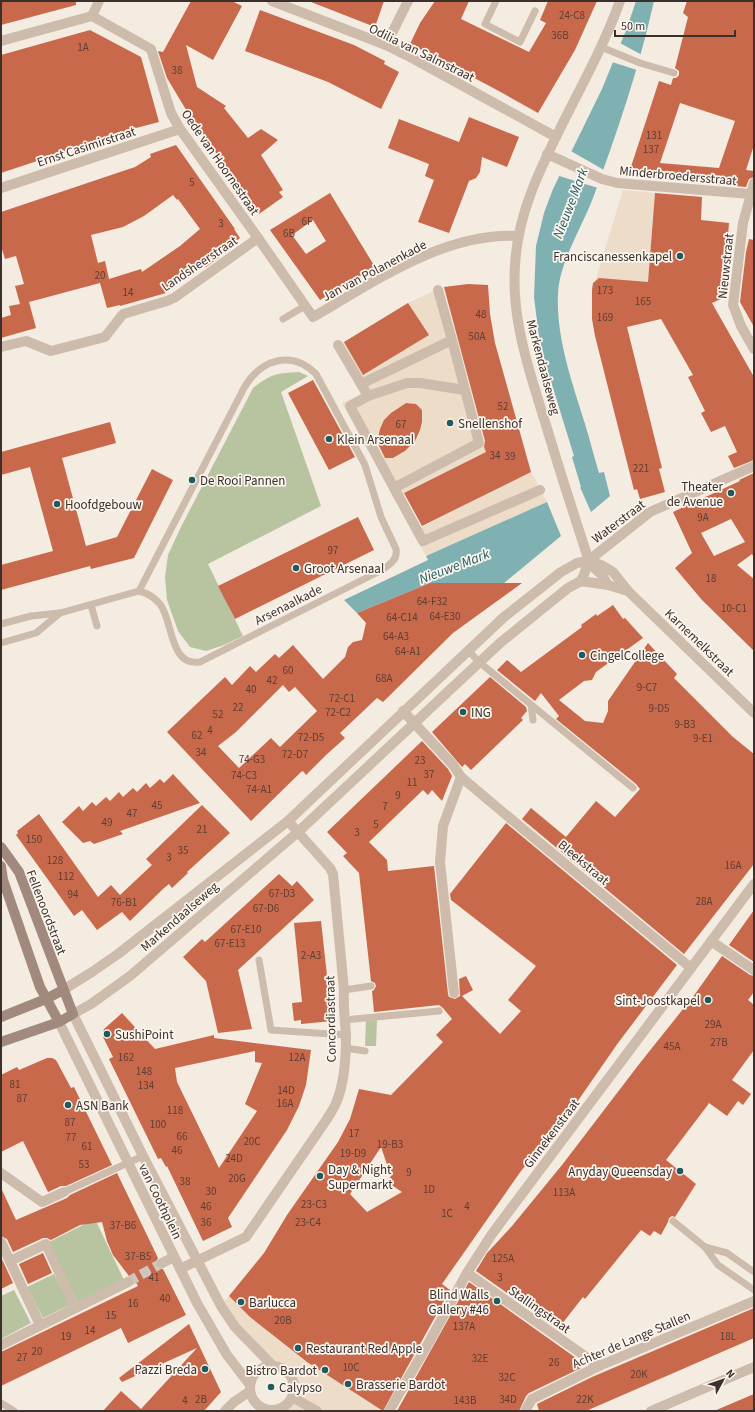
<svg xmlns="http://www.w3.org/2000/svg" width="755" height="1412" viewBox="0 0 755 1412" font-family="'Source Sans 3',sans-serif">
<rect width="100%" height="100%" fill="#f4ebe1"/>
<g fill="#b8c4a0">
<path d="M299 372 308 376 281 392 321 506 208 564 243 636 224 645 206 651 190 647 178 631 167 600 165 577 168 555 181 527 253 388C271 374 277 373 299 372Z"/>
<polygon points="377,1020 376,1046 365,1046 366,1021"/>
<polygon points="95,1219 124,1280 78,1302 49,1242"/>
<polygon points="54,1274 70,1305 43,1318 27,1287"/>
<polygon points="14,1290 31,1323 1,1339 1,1296"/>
</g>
<g fill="#ecdcc8" fill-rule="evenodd">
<polygon points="623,190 655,193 648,282 595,282"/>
<path d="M440 288 486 452 403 493 420 528 531 472 547 502 426 556 342 403 363 393 336 347 408 303ZM406 403 416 404 422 410V422L419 434 411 446 403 453 393 458H384L380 455 377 448V439L380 429 384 420 391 413Z"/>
<polygon points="229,1296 250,1317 302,1359 383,1411 280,1411 287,1404 293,1395 294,1383 292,1377 284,1369 272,1365 221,1306"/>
</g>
<g fill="#7fb0b2">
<path d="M636 1H654C639 68 617 133 593 198 582 227 559 263 558 294 556 338 572 382 585 424 590 440 594 457 599 473L604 472 610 496 591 512 580 487H581L572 457 574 456 545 362 539 337 534 297 536 246 544 213 553 189 602 89 627 28Z"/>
<polygon points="547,502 561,536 504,583 430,583 357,613 344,600 428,560 426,556"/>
</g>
<g fill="#f4ebe1">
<polygon points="620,43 642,55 637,70 612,62"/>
<polygon points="569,150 604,170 598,188 556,175"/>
</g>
<g fill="#c8694b" fill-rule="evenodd">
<polygon points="1,1 76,1 76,5 1,25"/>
<polygon points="191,1 232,1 242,6 213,60 186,45 197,87 226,106 224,108 248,138 261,129 278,140 261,155 283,190 279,192 283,197 259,214 188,113 167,78 158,51 163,52"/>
<polygon points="311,1 384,1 375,27 311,2"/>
<polygon points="435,1 469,1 461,19 529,52 546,23 540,20 548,1 597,1 575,50 538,113 497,90 410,44 420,23"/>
<path d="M687 1H754V145L746 170 754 171V177L749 179 746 187 628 176 659 81 671 85 673 78H676L679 75V71L675 68 688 17 683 13ZM680 103 735 121 719 168 660 163Z"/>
<polygon points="260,10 354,45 385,61 384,64 399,72 381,109 328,82 245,51"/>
<polygon points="90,30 141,57 159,122 136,128 1,173 1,55"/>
<polygon points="469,117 519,137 507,167 482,157 480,172 476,178 469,181 449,233 418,222 434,180 425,176 429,164 388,148 399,119 459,142"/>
<path d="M176 145 235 229H234L240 238 219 253 221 256 206 267 204 265 166 293 120 306V305L107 308 100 283 29 302 36 328 1 338V318L11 315 9 306 20 304 15 286 24 284 16 256 5 259 1 246V212L135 167 151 157 150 154ZM173 195 177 200 178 199 200 229 180 246 142 272 141 269 109 279 105 261 98 263 91 235 123 227 144 216Z"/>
<path d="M330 193 375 267 320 300 270 230ZM313 220 326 241 306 254 292 235Z"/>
<polygon points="655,193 702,197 701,220 729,223 723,298 712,303 754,377 754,460 734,468 728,456 737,452 725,426 711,432 701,413 705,411 688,377 693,375 661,319 627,327 662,468 659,469 665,492 640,499 637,489 634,490 595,336 592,319 592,290 593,283 599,278 648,282"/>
<polygon points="749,239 754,240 754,327 740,302 746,252"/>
<polygon points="468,284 488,285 490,314 495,343 531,472 422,526 404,493 486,452 484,447 485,441 444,287"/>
<polygon points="408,303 429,335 363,375 344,342"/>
<polygon points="313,380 355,457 329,470 288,393"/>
<polygon points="406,403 416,404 422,410 422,422 420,430 415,441 405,451 393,458 385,458 377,442 380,429 384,420 391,413"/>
<polygon points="110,422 116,443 62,458 86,546 117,537 152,469 173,480 134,558 91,569 90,566 1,590 1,565 53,551 30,467 1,475 1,452"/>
<path d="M754 473V558L752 554 737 565 754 579V651L702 600 675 568 692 553 673 512 740 481 739 480ZM731 519 745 542 714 556 701 533Z"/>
<polygon points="358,517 374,550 235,619 218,586"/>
<path d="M430 583H522L453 633 383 702 377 698 340 733 345 738 326 755 306 775 303 771 301 772 251 821 167 732 225 677 232 685 250 666 256 672 275 654 279 658 293 645 323 679 345 657 348 647 353 642 362 640 366 623 357 613ZM283 685 289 692 295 687 317 711 281 746 280 747 271 738 239 768 218 746 236 732Z"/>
<polygon points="613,605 623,619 625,618 643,638 596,672 592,680 584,681 559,700 585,721 603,723 608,711 608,701 648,643 677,674 674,678 733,737 754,754 754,864 684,954 522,819 531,808 566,837 596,801 615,817 640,789 636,784 556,719 559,716 541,693 535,701 497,670 507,660 521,672 582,627 581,625 596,614 597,616"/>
<polygon points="490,677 526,707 527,711 521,718 523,720 471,770 465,764 462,767 432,732"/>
<path d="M422 741 448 769 452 776 442 801 432 790 428 795 423 790 369 842 387 860 388 871 434 866 448 994 449 997 455 999 460 996 459 979 466 976 473 990 462 996 500 1034 521 1011 508 1000 536 966 451 900 450 894 506 823 677 965 618 1043 568 1115 521 1171 442 1284 450 1290 383 1411 307 1362 250 1317 229 1296 264 1253 287 1215 338 1142 350 1119 359 1089 391 1095 443 1042 436 1035 452 1019 443 1008 439 1005 374 1012 372 991 374 990 376 986 375 983 371 981 359 873 343 856 347 853 327 832ZM381 1147 391 1176 387 1182 402 1192 367 1212 350 1194Z"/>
<polygon points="173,774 200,803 120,831 123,834 94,844 90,841 83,843 62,822 79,806 83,811 92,802 96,806 106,797 110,801 119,792 123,797 133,788 137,792 146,783 150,788 160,779 164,783"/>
<polygon points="202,805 230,833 187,872 188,873 172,888 169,884 163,889 130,921 122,912 97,930 82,910 74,916 16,835 18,833 17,831 39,814 98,897 111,885 120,895 152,865 146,859"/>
<polygon points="279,874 292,886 297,881 314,900 238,970 252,1029 218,1033 206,981 183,957 202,939 205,942"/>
<polygon points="754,910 754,962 729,945"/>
<polygon points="321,921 332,1021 301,1024 301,1020 294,1021 292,1003 302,1002 294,923"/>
<polygon points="722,956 750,975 754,976 754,992 748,1000 754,1005 754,1050 732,1080 751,1094 743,1105 738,1101 727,1116 709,1103 707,1106 666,1160 696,1184 675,1217 672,1216 669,1218 668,1222 661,1235 654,1231 650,1236 641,1230 585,1299 583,1297 558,1329 476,1271 487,1253 512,1226 562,1165 640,1063 695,994"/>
<path d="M122 1013 155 1049 214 1035V1038L311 1050 306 1085 299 1106 287 1130 228 1218 232 1227 203 1241 167 1166 166 1167 161 1158 158 1159 109 1059 113 1057 103 1037V1032L104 1029ZM255 1051V1062L262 1063 245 1104 257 1111 219 1168 177 1082 175 1068Z"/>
<polygon points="47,1058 52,1058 56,1060 71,1088 74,1087 112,1165 66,1186 61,1186 48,1192 23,1141 1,1152 1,1075 17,1067 19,1070"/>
<polygon points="117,1173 158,1258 156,1262 156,1266 159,1269 163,1269 186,1315 128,1343 121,1328 1,1386 1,1352 138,1286 134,1279 129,1276 113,1255 107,1241 102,1222 80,1225 51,1240 47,1238 43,1238 13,1252 7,1239 1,1236 1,1188 16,1220 67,1198 70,1195"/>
<polygon points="43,1253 52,1273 28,1284 19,1264"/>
<polygon points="1,1257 13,1283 1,1289"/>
<polygon points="469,1282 576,1358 574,1361 581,1368 529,1393 526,1396 519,1411 397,1411"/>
<polygon points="754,1308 754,1338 586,1411 539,1411 537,1404 592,1377"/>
<polygon points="189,1324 221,1392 204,1411 103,1411 121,1391 141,1409 197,1348 122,1382 119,1378"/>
<polygon points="754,1394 754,1411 714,1411"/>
</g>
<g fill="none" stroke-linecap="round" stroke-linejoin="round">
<polyline stroke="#cfc6bd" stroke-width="10" stroke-dasharray="10 5" stroke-linecap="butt" points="128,1282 162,1263"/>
<g stroke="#cdbbac" stroke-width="7">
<polyline points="496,1 485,24 520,42 535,11"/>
<polyline points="601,47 640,63 674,73"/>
<polyline points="283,319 305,306"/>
<polyline points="91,605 97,626"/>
<path d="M1 624 31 616 60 613 139 591C147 593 154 597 160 604 173 620 169 667 200 662L380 571C389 565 398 560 396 549L381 517 365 465 316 374C291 349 260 360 244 388L139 591"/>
<polyline points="1,643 36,633 60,613"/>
<polyline points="468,650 479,662 633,788"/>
<polyline points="531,705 533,720"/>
<polyline points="259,960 271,1030 346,1035"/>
<polyline points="344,990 371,986"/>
<polyline points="344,1020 439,1011"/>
<polyline points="345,1048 365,1051"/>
<polyline points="64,1192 143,1156"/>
<polyline points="673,1221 705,1247 718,1265 754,1290"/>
<polyline points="705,1247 727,1253 754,1272"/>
<polyline points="1,1403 14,1411"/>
</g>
<g stroke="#cdbbac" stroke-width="10">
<polyline points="338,345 361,384 452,340 438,290"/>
<polyline points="361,384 368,396 350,406 394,488 479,443 452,340"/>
<polyline points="368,396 407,383 420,383 465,390"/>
<polyline points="394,488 423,541 540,490"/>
<polyline points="511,819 691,968"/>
<polyline points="711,941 754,970"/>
<polyline points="1,1173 42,1202 64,1192"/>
<polyline points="1,1242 40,1325"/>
<polyline points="10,1261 46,1244 75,1307"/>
<polyline points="162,1263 174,1257"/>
<polyline points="467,1273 599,1366"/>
<polyline points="1,1345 128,1282"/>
<polyline points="292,1397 317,1411"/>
<polyline points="389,1411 428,1344 467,1273 492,1234 754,884"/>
</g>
<g stroke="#cdbbac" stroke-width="10">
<polyline points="272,1 386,45 414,59 556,137"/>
<path d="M92 16 151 49 171 113 180 129 258 238 313 317C374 282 444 232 518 236"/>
<polyline points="92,16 99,1"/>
<polyline points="1,41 92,16"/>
<polyline points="386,45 408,1"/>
<polyline points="547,154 602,179 617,183 750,194"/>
<polyline points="754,183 743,223 733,305 741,326 754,349"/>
<polyline points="1,188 180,129"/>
<polyline points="1,347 26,341 51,351 105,337 123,314 167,301 174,298 258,238"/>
<polyline points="588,561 650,512 754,466"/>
<polyline points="589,563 602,575 608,585"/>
<path d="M581 581C586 572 588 565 587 555 573 512 559 469 546 425 520 342 498 279 531 193 556 127 596 68 620 1"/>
<polyline points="403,711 453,765 461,777 511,819"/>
<polyline points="63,990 92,972 118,954 288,821 504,617 561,572 577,563 588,561 593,562 603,566 613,572 628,591 754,713"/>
<polyline points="454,993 440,862 443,826 461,777"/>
<polyline points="59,1022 197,1303 227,1355 250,1385"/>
<path d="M180 1269 246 1237 327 1119C330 1114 334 1108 336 1103 344 1085 346 1055 346 1036 345 1019 343 1007 344 990L333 874 330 868 288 821"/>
<polyline points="272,1365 235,1327 221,1306 143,1156 73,1014 91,1004 130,976 298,832 500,643 568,588 581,581 608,585 628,591"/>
<circle cx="272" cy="1388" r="22"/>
<polyline points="225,1411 234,1402 250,1391"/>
<polyline points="525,1411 532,1399 599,1366 754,1301"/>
</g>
<polyline stroke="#cdbbac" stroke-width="10" points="651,1411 754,1367"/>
<g stroke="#a18a7d" stroke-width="10">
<polyline points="1,847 19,872 73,1014 59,1022 1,1042"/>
<polyline points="1,866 3,880 40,987 59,1022"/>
<polyline points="1,1017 46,999 63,990"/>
</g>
</g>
<g fill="#1f5a5e" stroke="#fbf5ee" stroke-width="1.5">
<circle cx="680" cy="256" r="4"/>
<circle cx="450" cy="423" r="4"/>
<circle cx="329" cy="439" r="4"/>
<circle cx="192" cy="480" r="4"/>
<circle cx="731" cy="493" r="4"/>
<circle cx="57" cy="504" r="4"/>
<circle cx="296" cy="568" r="4"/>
<circle cx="582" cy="655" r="4"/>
<circle cx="463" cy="712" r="4"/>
<circle cx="708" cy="1000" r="4"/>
<circle cx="107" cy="1034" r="4"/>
<circle cx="68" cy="1105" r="4"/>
<circle cx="680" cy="1171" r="4"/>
<circle cx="320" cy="1176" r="4"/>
<circle cx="497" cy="1301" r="4"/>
<circle cx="241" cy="1302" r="4"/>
<circle cx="298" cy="1348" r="4"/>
<circle cx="205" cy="1369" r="4"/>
<circle cx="325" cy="1370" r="4"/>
<circle cx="348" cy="1384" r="4"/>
<circle cx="271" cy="1387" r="4"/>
</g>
<g text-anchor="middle" stroke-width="3.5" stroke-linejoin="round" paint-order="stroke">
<g font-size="11" fill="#5e3e33">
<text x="572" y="19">24-C8</text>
<text x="560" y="39">36B</text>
<text x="83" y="51">1A</text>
<text x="177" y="74">38</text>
<text x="654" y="139">131</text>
<text x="651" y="153">137</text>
<text x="192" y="186">5</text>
<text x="307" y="225">6F</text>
<text x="221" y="227">3</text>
<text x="289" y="237">6B</text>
<text x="100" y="279">20</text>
<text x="605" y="294">173</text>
<text x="128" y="296">14</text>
<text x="643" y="305">165</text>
<text x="481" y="318">48</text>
<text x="605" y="321">169</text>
<text x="477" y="340">50A</text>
<text x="503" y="410">52</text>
<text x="401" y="428">67</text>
<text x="495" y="459">34</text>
<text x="510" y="460">39</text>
<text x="641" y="472">221</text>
<text x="703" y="521">9A</text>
<text x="333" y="554">97</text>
<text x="711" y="582">18</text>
<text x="432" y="605">64-F32</text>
<text x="734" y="612">10-C1</text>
<text x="445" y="620">64-E30</text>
<text x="402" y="621">64-C14</text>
<text x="396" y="640">64-A3</text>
<text x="408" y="655">64-A1</text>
<text x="288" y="674">60</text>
<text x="384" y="682">68A</text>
<text x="272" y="684">42</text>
<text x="647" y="691">9-C7</text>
<text x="251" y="693">40</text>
<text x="342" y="702">72-C1</text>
<text x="238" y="711">22</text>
<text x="659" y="712">9-D5</text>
<text x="338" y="716">72-C2</text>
<text x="218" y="718">52</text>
<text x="685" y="728">9-B3</text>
<text x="210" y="734">4</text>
<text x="197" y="739">62</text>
<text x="311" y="741">72-D5</text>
<text x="703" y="742">9-E1</text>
<text x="201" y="756">34</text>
<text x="295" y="758">72-D7</text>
<text x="252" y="763">74-G3</text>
<text x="420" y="764">23</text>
<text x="429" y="778">37</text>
<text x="244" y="779">74-C3</text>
<text x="412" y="786">11</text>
<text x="259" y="793">74-A1</text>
<text x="398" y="799">9</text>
<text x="157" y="809">45</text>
<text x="385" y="810">7</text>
<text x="132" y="817">47</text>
<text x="107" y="826">49</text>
<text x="376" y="828">5</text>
<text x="202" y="833">21</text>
<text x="357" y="836">3</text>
<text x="34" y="843">150</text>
<text x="183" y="854">35</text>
<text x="169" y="861">3</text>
<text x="55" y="864">128</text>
<text x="733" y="869">16A</text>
<text x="66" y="880">112</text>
<text x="282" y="897">67-D3</text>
<text x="73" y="898">94</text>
<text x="704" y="905">28A</text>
<text x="124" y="906">76-B1</text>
<text x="266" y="912">67-D6</text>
<text x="246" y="933">67-E10</text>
<text x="230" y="947">67-E13</text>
<text x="311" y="959">2-A3</text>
<text x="713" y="1028">29A</text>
<text x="719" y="1046">27B</text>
<text x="672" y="1050">45A</text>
<text x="126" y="1061">162</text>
<text x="297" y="1061">12A</text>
<text x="144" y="1075">148</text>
<text x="15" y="1088">81</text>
<text x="146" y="1089">134</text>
<text x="286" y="1094">14D</text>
<text x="22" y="1102">87</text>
<text x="285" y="1107">16A</text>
<text x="175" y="1114">118</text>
<text x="70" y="1126">87</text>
<text x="158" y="1128">100</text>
<text x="354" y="1137">17</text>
<text x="182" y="1140">66</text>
<text x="71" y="1141">77</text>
<text x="252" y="1145">20C</text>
<text x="390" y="1148">19-B3</text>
<text x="87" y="1150">61</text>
<text x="177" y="1154">46</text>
<text x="353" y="1157">19-D9</text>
<text x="234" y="1162">24D</text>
<text x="84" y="1168">53</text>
<text x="409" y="1176">9</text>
<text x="237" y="1182">20G</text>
<text x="185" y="1185">38</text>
<text x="429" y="1193">1D</text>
<text x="211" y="1195">30</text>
<text x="564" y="1196">113A</text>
<text x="314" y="1208">23-C3</text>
<text x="206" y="1210">46</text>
<text x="467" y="1210">4</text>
<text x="447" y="1217">1C</text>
<text x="206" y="1226">36</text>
<text x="308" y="1226">23-C4</text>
<text x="123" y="1229">37-B6</text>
<text x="138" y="1260">37-B5</text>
<text x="503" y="1262">125A</text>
<text x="154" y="1281">41</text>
<text x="500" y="1281">3</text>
<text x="165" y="1302">40</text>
<text x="133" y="1307">16</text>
<text x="111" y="1319">15</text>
<text x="283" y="1324">20B</text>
<text x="464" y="1330">137A</text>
<text x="90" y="1334">14</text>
<text x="66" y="1340">19</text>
<text x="728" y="1340">18L</text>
<text x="37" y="1355">20</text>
<text x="22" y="1361">27</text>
<text x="480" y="1362">32E</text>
<text x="554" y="1366">26</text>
<text x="351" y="1371">10C</text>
<text x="639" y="1378">20K</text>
<text x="507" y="1381">32C</text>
<text x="201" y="1403">2B</text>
<text x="508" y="1403">34D</text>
<text x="585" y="1403">22K</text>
<text x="185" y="1404">4</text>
<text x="465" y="1404">143B</text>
</g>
<g font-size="13" fill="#3b302b" stroke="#fbf5ee">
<text transform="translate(422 52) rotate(26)" y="5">Odilia van Salmstraat</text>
<text transform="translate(86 146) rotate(-18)" y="5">Ernst Casimirstraat</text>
<text transform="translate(221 162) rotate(55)" y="5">Oede van Hoornestraat</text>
<text transform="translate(678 175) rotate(5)" y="5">Minderbroedersstraat</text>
<text transform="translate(199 263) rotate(-34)" y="5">Landsheerstraat</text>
<text transform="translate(725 266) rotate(-84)" y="5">Nieuwstraat</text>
<text transform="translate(374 270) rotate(-28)" y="5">Jan van Polanenkade</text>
<text transform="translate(544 367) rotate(75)" y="5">Markendaalseweg</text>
<text transform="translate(618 521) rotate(-37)" y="5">Waterstraat</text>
<text transform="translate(288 604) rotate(-27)" y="5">Arsenaalkade</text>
<text transform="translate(700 642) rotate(44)" y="5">Karnemelkstraat</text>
<text transform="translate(584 862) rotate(40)" y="5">Bleekstraat</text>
<text transform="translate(47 912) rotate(69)" y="5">Fellenoordstraat</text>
<text transform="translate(179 916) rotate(-41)" y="5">Markendaalseweg</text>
<text transform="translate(330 1019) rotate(-91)" y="5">Concordiastraat</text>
<text transform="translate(551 1133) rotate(-53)" y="5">Ginnekenstraat</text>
<text transform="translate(161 1201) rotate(64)" y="5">van Coothplein</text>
<text transform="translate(540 1309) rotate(35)" y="5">Stallingstraat</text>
<text transform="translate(631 1339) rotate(-23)" y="5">Achter de Lange Stallen</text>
</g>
<g font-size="13" fill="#3b302b" stroke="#fbf5ee" text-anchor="start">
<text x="672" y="261" text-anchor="end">Franciscanessenkapel</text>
<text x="458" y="428">Snellenshof</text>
<text x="337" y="444">Klein Arsenaal</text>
<text x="200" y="485">De Rooi Pannen</text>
<text x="723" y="491" text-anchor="end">Theater<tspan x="723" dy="15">de Avenue</tspan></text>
<text x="65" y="509">Hoofdgebouw</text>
<text x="304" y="573">Groot Arsenaal</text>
<text x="590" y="660">CingelCollege</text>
<text x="471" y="717">ING</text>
<text x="700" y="1005" text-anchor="end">Sint-Joostkapel</text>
<text x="115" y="1039">SushiPoint</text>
<text x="76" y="1110">ASN Bank</text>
<text x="328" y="1174">Day &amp; Night<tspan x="328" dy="15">Supermarkt</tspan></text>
<text x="672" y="1176" text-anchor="end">Anyday Queensday</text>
<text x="489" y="1299" text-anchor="end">Blind Walls<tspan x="489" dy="15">Gallery #46</tspan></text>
<text x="249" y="1307">Barlucca</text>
<text x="306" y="1353">Restaurant Red Apple</text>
<text x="197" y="1374" text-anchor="end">Pazzi Breda</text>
<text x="317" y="1375" text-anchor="end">Bistro Bardot</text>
<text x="356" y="1389">Brasserie Bardot</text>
<text x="279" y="1392">Calypso</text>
</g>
<g font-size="14" font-style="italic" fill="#1f5a5e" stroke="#fbf5ee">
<text transform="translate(570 203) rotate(-69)" y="5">Nieuwe Mark</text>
<text transform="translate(454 566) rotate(-21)" y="5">Nieuwe Mark</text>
</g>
</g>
<rect width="755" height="1412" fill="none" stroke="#3b302b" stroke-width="4"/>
<g transform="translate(723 1380) rotate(50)" stroke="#fbf5ee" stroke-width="3" paint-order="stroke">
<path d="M0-3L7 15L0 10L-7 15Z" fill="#3b302b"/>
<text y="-6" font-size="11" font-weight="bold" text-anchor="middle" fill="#3b302b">N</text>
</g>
<path d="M615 30v6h120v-6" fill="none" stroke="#3b302b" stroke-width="2"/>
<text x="621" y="30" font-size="12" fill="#3b302b" stroke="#fbf5ee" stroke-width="3" paint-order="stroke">50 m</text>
</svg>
